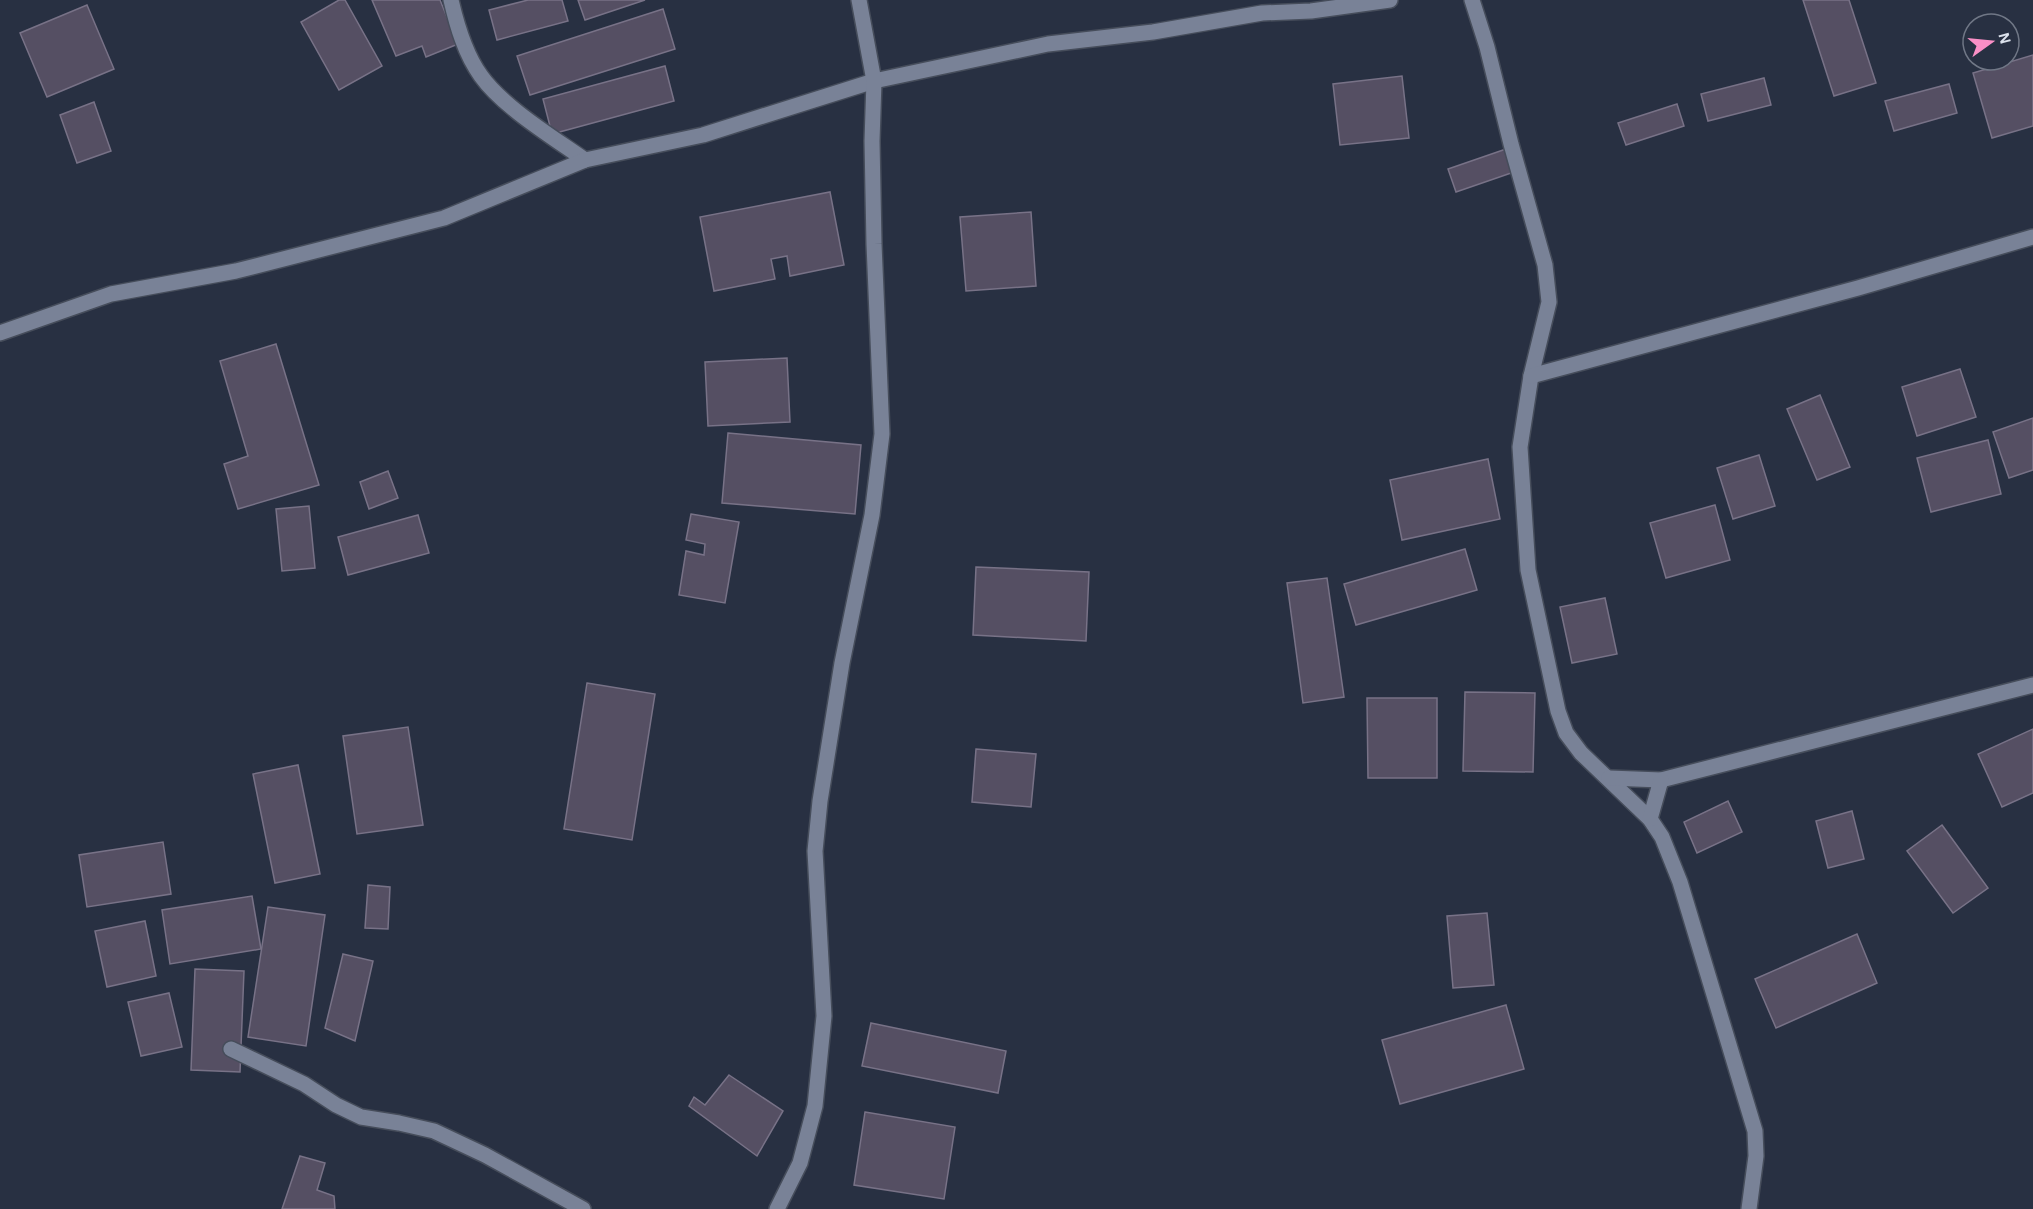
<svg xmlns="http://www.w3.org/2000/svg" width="2033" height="1209" viewBox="0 0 2033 1209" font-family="'Alegreya Sans',sans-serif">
<rect width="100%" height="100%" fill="#283042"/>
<g fill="#554f63" stroke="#787287" stroke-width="1.5">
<polygon points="339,0 345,0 382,66 339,90 301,22"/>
<polygon points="372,0 440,0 458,44 426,57 422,46 396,56"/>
<polygon points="528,0 562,0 568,21 497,40 489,10"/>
<polygon points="578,0 645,0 585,20"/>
<polygon points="1803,0 1849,0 1876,83 1834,96"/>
<polygon points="87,5 114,69 47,97 20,33"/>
<polygon points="663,9 675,49 530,95 517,56"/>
<polygon points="2033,55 2033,126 1992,138 1973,73"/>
<polygon points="665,66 674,101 552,134 543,99"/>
<polygon points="1402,76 1409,138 1340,145 1333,84"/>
<polygon points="1764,78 1771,105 1708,121 1701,94"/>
<polygon points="1949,84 1957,113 1894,131 1885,101"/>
<polygon points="94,102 111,151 77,163 60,115"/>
<polygon points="1677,104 1684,126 1626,145 1618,123"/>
<polygon points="1506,149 1514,172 1456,192 1448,169"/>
<polygon points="830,192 844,265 790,276 787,256 771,259 775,279 714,291 700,217"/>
<polygon points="1031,212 1036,286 966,291 960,217"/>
<polygon points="276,344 319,485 238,509 224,464 248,456 220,361"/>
<polygon points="787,358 790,422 708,426 705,362"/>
<polygon points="1960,369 1976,417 1917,436 1902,387"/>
<polygon points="1820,395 1850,467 1817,480 1787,409"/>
<polygon points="2033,418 2033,470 2009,478 1993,432"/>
<polygon points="728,433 861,445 855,514 722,503"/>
<polygon points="1988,440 2001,494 1931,512 1917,458"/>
<polygon points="1759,455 1775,506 1733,519 1717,468"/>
<polygon points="1488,459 1500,519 1402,540 1390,480"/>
<polygon points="388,471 398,498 369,509 360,482"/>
<polygon points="1715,505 1730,560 1666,578 1650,523"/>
<polygon points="309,506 315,568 282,571 276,509"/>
<polygon points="691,514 739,522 725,603 679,595 686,551 704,555 705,544 686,540"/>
<polygon points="418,515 429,553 348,575 338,537"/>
<polygon points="1465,549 1477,590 1356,625 1344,584"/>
<polygon points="976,567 1089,572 1086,641 973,635"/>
<polygon points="1327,578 1344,697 1303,703 1287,583"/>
<polygon points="1605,598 1617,654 1572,663 1560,607"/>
<polygon points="587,683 655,694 632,840 564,829"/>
<polygon points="1465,692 1535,693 1533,772 1463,771"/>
<polygon points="1367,698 1437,698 1437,778 1368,778"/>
<polygon points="408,727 423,825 357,834 343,736"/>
<polygon points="2033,729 2033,793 2002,807 1978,754"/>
<polygon points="976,749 1036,754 1031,807 972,802"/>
<polygon points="298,765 320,874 275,883 253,774"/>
<polygon points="1728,801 1742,832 1697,853 1684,822"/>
<polygon points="1852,811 1864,859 1828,868 1816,821"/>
<polygon points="1942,825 1988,888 1953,913 1907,851"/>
<polygon points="163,842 171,894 87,907 79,855"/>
<polygon points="368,885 390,887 388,929 365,928"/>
<polygon points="252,896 261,949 170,964 162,910"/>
<polygon points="268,907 325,915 306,1046 248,1037"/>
<polygon points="1487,913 1494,985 1453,988 1447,916"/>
<polygon points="145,921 156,976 107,987 95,931"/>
<polygon points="1857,934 1877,983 1776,1028 1755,979"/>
<polygon points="343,954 373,961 355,1041 325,1028"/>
<polygon points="195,969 244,971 240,1072 191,1070"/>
<polygon points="169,993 182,1047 141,1056 128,1002"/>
<polygon points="1506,1005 1524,1069 1400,1104 1382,1040"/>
<polygon points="871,1023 1006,1051 998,1093 862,1066"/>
<polygon points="729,1075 783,1111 757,1156 689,1106 694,1097 705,1105"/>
<polygon points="865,1112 955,1127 944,1199 854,1185"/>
<polygon points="300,1156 325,1163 317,1190 334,1196 335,1209 282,1209"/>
</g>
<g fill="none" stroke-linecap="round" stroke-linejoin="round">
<defs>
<g id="minor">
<path d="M451 0C457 26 465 54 481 76 503 107 554 138 585 160"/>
<polyline points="1472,0 1487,47 1511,144 1545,265 1549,302 1531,376 1520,447 1528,570 1558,711 1566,733 1581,753 1650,819 1662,837 1680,882 1755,1131 1756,1156 1749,1209"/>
<polyline points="0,333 111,294 236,271 444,218 585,160 703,135 874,81 1048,44 1153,32 1262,13 1311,11 1390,0"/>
<polyline points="1531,376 1858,288 2033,237"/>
<polyline points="1609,778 1661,780 2033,685"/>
<polyline points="1650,819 1661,780"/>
<polyline points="231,1049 304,1084 336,1105 361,1117 399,1123 434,1131 485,1155 583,1209"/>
<polyline points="777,1209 800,1163 815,1106 824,1016 815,851 820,801 842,663 872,515 882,434 874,244 872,141 874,81 859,0"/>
</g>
</defs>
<use href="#minor" stroke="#464d5b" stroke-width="18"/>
<use href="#minor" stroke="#798297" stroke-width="15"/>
</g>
<g transform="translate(1991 42) rotate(75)"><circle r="28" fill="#283042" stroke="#707786" stroke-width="1.5"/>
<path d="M0-4.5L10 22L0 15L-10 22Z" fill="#fa8fc6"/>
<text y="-9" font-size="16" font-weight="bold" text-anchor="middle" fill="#dde2ed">N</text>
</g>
</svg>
